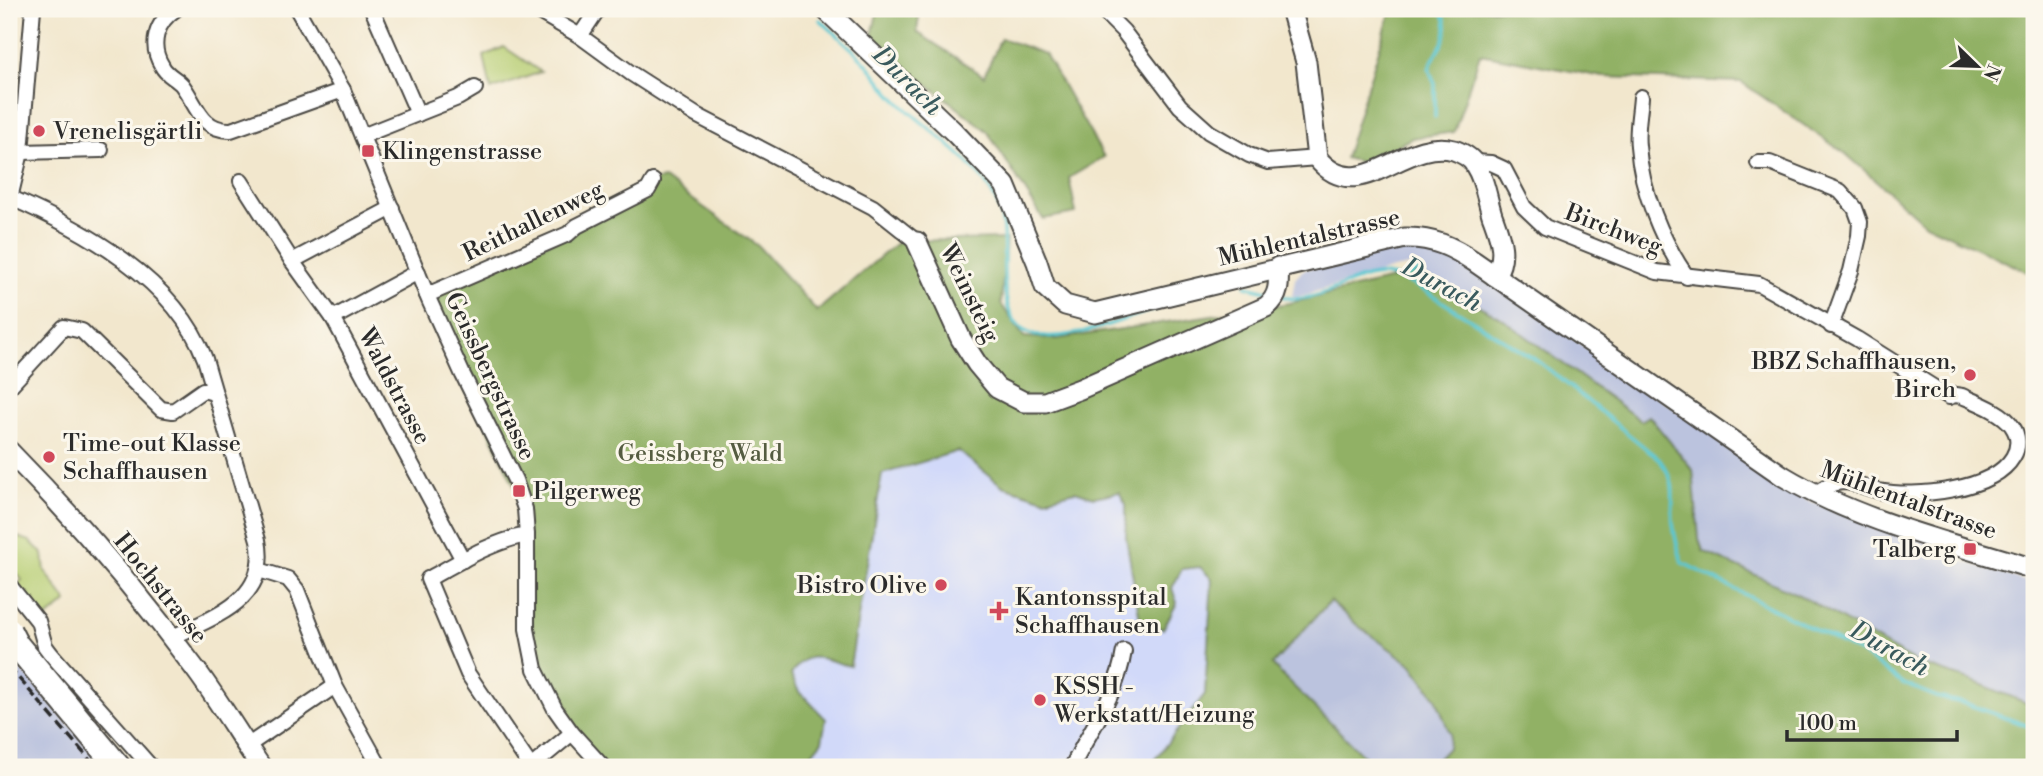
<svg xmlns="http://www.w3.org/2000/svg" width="2043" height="776" viewBox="0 0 2043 776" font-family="'Libre Bodoni',serif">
<rect width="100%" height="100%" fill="#fbf7ec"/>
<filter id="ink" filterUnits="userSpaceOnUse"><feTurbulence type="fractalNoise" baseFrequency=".0143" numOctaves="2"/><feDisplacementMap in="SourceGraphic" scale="14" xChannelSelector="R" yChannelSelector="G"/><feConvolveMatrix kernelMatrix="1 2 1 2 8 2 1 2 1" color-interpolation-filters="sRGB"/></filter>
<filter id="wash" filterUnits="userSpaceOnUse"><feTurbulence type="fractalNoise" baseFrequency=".00686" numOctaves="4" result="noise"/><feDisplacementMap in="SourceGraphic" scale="28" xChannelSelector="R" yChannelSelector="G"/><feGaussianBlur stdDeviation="1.57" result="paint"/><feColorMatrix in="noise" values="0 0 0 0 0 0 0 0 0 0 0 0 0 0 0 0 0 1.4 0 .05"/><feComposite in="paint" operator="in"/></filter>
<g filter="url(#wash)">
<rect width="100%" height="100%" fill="#f2e7cd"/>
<polygon fill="#d1d9f9" points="958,451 1003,486 1045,498 1075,491 1094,497 1119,492 1126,504 1126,537 1141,620 1163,629 1172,588 1181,569 1200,567 1213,579 1205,694 1149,767 801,767 822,741 826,719 798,690 791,675 799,661 809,656 851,666 882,474"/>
<g fill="#bbc3de">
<polygon points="1392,248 1421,249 1449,257 1470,268 1807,500 1939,546 1940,554 2034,584 2034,706 1976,682 1916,663 1803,597 1703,551 1699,539 1693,469 1649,416 1641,420 1499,317 1423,276 1423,269 1414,265 1389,270 1297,297 1292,296 1295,279 1303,270"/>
<polygon points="1330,601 1357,625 1412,665 1436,698 1450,734 1448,748 1430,767 1375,767 1272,665"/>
<polygon points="9,657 30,680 106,767 9,767"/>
</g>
<g fill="#b7ce73" stroke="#717c4f" stroke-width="2">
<polygon points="504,47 541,72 491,90 484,56"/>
<polygon points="18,537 30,541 43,554 45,571 67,602 44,620 17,585 22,580 15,571 9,575 9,544"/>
</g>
<g fill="#91b165" stroke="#5e6e48" stroke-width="2">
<polygon points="878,9 920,9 917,32 984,76 1001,38 1045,54 1104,157 1069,178 1076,213 1043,219 987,131 871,40"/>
<polygon points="1388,9 2034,9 2034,275 1925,224 1846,154 1741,82 1603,77 1480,54 1454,132 1412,138 1364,163 1345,158 1390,14"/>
<path d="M664 179 758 246 817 311 899 241 1006 239 1001 304 1024 337 1057 339 1290 303 1418 273 1500 317 1641 421 1649 416 1693 470 1699 539 1703 551 1803 597 1917 663 1975 682 2034 706V767H1430L1448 748 1450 734 1436 698 1412 665 1357 625 1330 601 1272 665 1375 767H1149L1205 694 1212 579 1200 567 1182 569 1172 588 1177 603 1163 629 1140 620 1126 537V504L1119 492 1094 497 1075 491 1045 499 1003 486 958 451 882 474 850 666C823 660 807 646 791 675L798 690 826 719 822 741 801 767H603L535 669 525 509 427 295 568 234 653 181Z"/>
</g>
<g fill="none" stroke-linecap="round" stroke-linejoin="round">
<g stroke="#5ac7d2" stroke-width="3.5">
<path d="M820 20C836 34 852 48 867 64 878 77 888 93 901 104 932 133 980 164 997 203 1013 238 991 307 1023 330 1052 350 1126 318 1157 308"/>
<path d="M1435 117V84L1429 69C1438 44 1455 38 1441 9"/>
<polyline points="1401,278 1414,273 1419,268"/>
<polyline points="1246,286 1272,292"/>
<path d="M1282 296C1311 309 1355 273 1383 275 1397 276 1408 282 1420 288L1541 363 1659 459C1680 487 1670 494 1673 524 1675 538 1678 550 1683 563L1864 655 1902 683 1937 697 1967 704 2034 728"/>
</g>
</g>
</g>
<g filter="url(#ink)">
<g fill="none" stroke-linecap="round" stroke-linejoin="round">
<defs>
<g id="street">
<path d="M176 9C156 22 149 45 162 66 166 75 176 78 182 85 197 105 201 131 231 130L343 90"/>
<polyline points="297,9 343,90 429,300 463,375 515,480 525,509 527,535 527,629 535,669 555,709 572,733 603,767"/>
<polyline points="372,9 418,114"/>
<polyline points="534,9 580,36 632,74 696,115 873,207 917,242"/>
<polyline points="1097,9 1102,10 1123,31 1180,106 1209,132 1249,155 1268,162 1317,158"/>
<polyline points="580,36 598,9"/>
<path d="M1641 97C1640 113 1636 130 1638 146 1641 190 1662 241 1687 277"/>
<polyline points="362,136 458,98 475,88"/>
<polyline points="21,152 101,150"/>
<path d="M1474 162 1491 163 1504 169 1524 207 1545 227 1657 272 1759 284 1857 339 1949 397 1955 395 1962 396C1978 403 2003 412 2012 426 2019 436 2019 447 2013 457 1993 491 1915 498 1879 491 1867 488 1855 482 1843 482 1830 483 1824 487 1814 495"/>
<polyline points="1758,163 1770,163 1840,191 1855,208 1860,222 1859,236 1851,271 1831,326"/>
<polyline points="241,181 292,261 333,318"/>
<path d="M9 197C83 229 175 279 205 359L258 540C270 600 215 616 171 638"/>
<polyline points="10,198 21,152 33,9"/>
<polyline points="292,261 392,208"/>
<polyline points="418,272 333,318 463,560"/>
<polyline points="427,295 568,234 577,226 648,190 653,181"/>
<polyline points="9,387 64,327 82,331 161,409 173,411 203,390 214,393"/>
<path d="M527 535C493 541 459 562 428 579L468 674 531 767"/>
<polyline points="259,570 288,579 297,590 335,686 380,767"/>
<polyline points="9,585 38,621 45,646 51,654 151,767"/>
<polyline points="247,746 335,686"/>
<polyline points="531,767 572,733"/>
<path d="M1072 767C1091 727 1117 696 1124 651"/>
</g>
<g id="secondary">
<path d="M825 9 954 132 1005 185 1037 262 1045 287 1065 305 1095 313 1405 238C1432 237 1453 247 1475 262L1783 476C1858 521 1951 543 2034 569"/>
<path d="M1291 9 1306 62 1317 158C1359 210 1403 136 1454 150 1462 153 1471 157 1475 165 1485 180 1487 199 1492 215 1500 237 1508 255 1495 276"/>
<path d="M917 242 961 339 977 364 997 388 1024 402H1045L1080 389 1266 307C1280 296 1279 283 1278 267"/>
<path d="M9 451C76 519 139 593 196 670 219 701 239 735 261 767"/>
</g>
<polyline id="highway" points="9,641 15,643 118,767"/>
</defs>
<use href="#street" stroke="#494743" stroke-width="18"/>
<use href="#secondary" stroke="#494743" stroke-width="23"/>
<use href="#highway" stroke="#494743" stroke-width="28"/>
<use href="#street" stroke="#fff" stroke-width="14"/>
<use href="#secondary" stroke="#fff" stroke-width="19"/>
<use href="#highway" stroke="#fff" stroke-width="24"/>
<polyline stroke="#2b2b2b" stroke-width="3.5" stroke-dasharray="10 5" stroke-linecap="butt" points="9,667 96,767"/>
<defs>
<polyline id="highway-bridge" points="9,631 15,643"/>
</defs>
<use href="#highway-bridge" stroke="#494743" stroke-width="28" stroke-linecap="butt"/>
<use href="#highway-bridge" stroke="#fff" stroke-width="24"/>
</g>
</g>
<g fill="#d1495b" stroke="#fbf7ec" stroke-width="2.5">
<circle cx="39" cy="131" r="7"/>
<rect x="361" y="144" width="14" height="14" rx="3.5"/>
<circle cx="1970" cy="375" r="7"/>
<circle cx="49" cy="457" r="7"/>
<rect x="512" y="484" width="14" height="14" rx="3.5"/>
<rect x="1963" y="542" width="14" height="14" rx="3.5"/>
<circle cx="941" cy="585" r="7"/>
<path d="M995.5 600.5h7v7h7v7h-7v7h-7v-7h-7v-7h7z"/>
<circle cx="1040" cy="700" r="7"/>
</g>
<g text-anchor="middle" stroke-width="6" stroke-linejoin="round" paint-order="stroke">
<g font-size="24" fill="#2b2b2b" stroke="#fbf7ec" text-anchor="start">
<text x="53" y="139">Vrenelisgärtli</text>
<text x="382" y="159">Klingenstrasse</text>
<text x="1956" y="369" text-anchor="end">BBZ Schaffhausen,<tspan x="1956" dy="28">Birch</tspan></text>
<text x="63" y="451">Time-out Klasse<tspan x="63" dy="28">Schaffhausen</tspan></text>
<text x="533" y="499">Pilgerweg</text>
<text x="1956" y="557" text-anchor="end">Talberg</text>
<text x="927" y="593" text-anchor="end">Bistro Olive</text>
<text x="1015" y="605">Kantonsspital<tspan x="1015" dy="28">Schaffhausen</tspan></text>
<text x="1054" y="694">KSSH -<tspan x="1054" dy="28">Werkstatt/Heizung</tspan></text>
</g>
<g font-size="24" fill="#2b2b2b" stroke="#fbf7ec">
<text transform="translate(533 221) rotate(-26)" y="8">Reithallenweg</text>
<text transform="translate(1614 229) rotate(21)" y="8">Birchweg</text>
<text transform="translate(1309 237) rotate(-13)" y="8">Mühlentalstrasse</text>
<text transform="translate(970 293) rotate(64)" y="8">Weinsteig</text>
<text transform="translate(491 376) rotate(65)" y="8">Geissbergstrasse</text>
<text transform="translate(395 386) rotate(62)" y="8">Waldstrasse</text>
<text transform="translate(1909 500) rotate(20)" y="8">Mühlentalstrasse</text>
<text transform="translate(161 588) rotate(51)" y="8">Hochstrasse</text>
</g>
<g font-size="24" fill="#555c41" stroke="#fbf7ec">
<text x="700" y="461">Geissberg Wald</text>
</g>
<g font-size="26" font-style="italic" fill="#395a5d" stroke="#fbf7ec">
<text transform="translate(908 80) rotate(45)" y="9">Durach</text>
<text transform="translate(1442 284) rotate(28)" y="9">Durach</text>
<text transform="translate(1890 648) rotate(29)" y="9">Durach</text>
</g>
</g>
<rect width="2043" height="776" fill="none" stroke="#fbf7ec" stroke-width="35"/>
<g transform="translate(1977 66) rotate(113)" stroke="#fbf7ec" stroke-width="5" paint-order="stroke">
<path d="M0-5L12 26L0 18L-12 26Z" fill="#2b2b2b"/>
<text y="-10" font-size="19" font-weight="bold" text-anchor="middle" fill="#2b2b2b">N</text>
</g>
<path d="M1787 730v10h170v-10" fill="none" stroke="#2b2b2b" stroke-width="3.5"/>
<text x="1798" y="730" font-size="21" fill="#2b2b2b" stroke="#fbf7ec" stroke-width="5" paint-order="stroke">100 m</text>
</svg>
